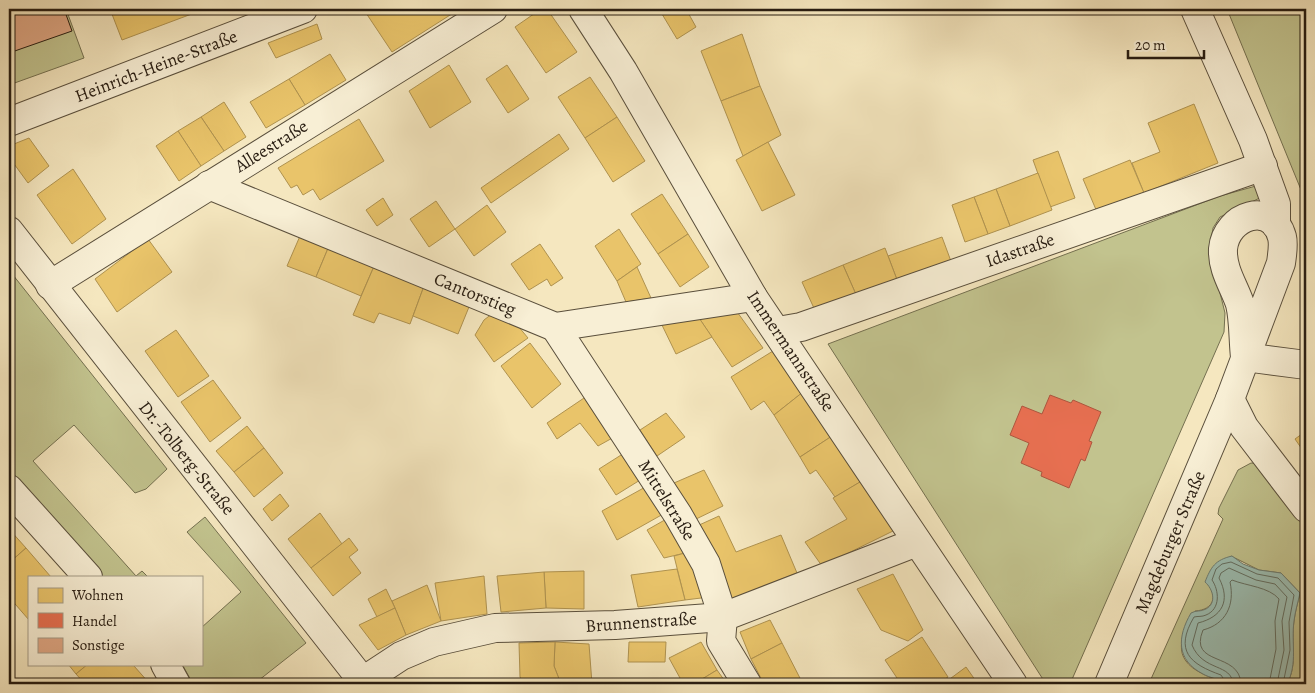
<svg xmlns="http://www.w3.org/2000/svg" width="1315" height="693" viewBox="0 0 1315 693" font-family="Alegreya,serif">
<rect width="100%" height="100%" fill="#f5e7bf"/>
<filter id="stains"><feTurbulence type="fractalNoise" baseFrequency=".004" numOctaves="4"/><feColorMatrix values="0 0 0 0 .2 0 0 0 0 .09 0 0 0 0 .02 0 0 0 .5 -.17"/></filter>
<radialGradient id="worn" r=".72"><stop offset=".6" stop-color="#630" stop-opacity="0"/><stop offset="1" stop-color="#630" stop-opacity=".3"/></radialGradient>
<g fill="#c2c38e" stroke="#747050">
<polygon points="9,9 66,9 84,58 9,85"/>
<polygon points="1227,9 1306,9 1306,202"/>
<polygon points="1263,184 1266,195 1220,217 1213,228 1210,253 1225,313 1224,332 1070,684 1046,684 828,344 1220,196"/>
<polygon points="9,270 167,469 146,489 135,493 74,425 33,461 136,576 142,571 148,577 103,577 9,473"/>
<path d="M1251 463 1264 464 1306 518V684H1287C1298 663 1291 643 1294 621 1295 612 1298 602 1300 593L1281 573 1259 570 1231 556 1206 582C1219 595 1214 610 1195 611 1181 636 1170 658 1203 674 1210 678 1217 678 1224 684H1141L1151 679 1223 519 1218 514 1219 508 1238 470Z"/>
<polygon points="205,517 306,643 254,684 193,684 182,664 201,664 201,628 241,592 187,532"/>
</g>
<path fill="#9cbfb4" stroke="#6d7e73" d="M1232 556 1243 564 1259 570 1281 573 1300 593C1298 602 1295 612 1294 621 1291 643 1298 663 1287 684H1224C1217 678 1210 678 1203 674 1176 660 1177 637 1191 613 1196 610 1201 612 1206 609 1217 603 1213 589 1205 582 1211 567 1215 560 1232 556Z"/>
<g fill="#e9c46a" stroke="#af924f">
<polygon points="110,9 196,9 197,12 122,40"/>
<polygon points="366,9 458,9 458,10 392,52 364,10"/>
<polygon points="541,9 547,9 577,52 546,73 515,27"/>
<polygon points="659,9 667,9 669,11 686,9 696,27 677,39"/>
<polygon points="317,24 322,39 276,58 268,43"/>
<polygon points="742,34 760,86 721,101 701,51"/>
<polygon points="330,54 346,80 305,105 289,79"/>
<polygon points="449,65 471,102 430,128 409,91"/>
<polygon points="507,65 529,99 508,113 486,79"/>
<polygon points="590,77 617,117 585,138 558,97"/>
<polygon points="289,79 305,105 266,128 250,102"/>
<polygon points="760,86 781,135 743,156 721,101"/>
<polygon points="224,102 246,137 224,151 201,117"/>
<polygon points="1194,104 1218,163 1144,193 1132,163 1160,152 1148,123"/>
<polygon points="201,117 224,151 201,166 178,131"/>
<polygon points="617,117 645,161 613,182 585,138"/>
<polygon points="359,119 384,161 320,200 313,189 303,195 297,185 291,188 278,168"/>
<polygon points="178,131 201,166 179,181 156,146"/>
<polygon points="559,134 569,149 491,203 481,188"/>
<polygon points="29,138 49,166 28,183 9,157 9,146"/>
<polygon points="768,142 795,195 762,211 736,160"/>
<polygon points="1058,151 1075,198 1050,207 1033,160"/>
<polygon points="1130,160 1144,193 1097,212 1083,179"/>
<polygon points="73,169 106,219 72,244 37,195"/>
<polygon points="1038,173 1052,210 1010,226 996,189"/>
<polygon points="996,189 1010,226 988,234 974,197"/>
<polygon points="662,194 688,234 658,254 631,214"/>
<polygon points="974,197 988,234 965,242 952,205"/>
<polygon points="383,198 393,215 377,226 366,210"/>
<polygon points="436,201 455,229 429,247 410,219"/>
<polygon points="487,205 506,232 474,256 455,229"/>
<polygon points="619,229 641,264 617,281 595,246"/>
<polygon points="688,234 709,267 680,287 658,254"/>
<polygon points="300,236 329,246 316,277 287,266"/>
<polygon points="942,237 952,264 899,285 888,256"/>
<polygon points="148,239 172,272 117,312 95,279"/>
<polygon points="540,244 563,278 551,286 547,279 529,290 511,264"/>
<polygon points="329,246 375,264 361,296 316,277"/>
<polygon points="885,248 899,285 858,299 843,265"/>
<polygon points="375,264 424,286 410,324 379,313 374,323 353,315"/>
<polygon points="843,265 858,299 818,317 802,282"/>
<polygon points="637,267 651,298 626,302 617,281"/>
<polygon points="424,286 471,302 458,334 413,316"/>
<polygon points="735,309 763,348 732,367 697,315"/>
<polygon points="497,310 508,314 528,338 494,362 475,335 484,320"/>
<polygon points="697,315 712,337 676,354 661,323"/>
<polygon points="176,330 209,376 178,397 145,351"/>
<polygon points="530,343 561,384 532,408 501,366"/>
<polygon points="773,351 803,392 774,415 764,401 751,410 731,377"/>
<polygon points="213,380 241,418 210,442 181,402"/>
<polygon points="803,392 832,436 800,457 774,415"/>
<polygon points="587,396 616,436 598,446 580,423 557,439 547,423"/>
<polygon points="666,413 685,437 657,456 640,430"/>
<polygon points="247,426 264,448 234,472 216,451"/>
<polygon points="1306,431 1306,455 1295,439"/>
<polygon points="832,436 865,479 835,497 816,470 810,474 800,457"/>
<polygon points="264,448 283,473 254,497 234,472"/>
<polygon points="629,450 645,477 616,495 599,469"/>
<polygon points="704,470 723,506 694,520 674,483"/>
<polygon points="865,479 896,523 893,531 822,566 805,542 847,519 833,498"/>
<polygon points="649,485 665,513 617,540 602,511"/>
<polygon points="280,494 289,506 272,521 263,509"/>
<polygon points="320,513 342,544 311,568 288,539"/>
<polygon points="719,516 736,552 781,535 797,573 731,599 697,526"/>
<polygon points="670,517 685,553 664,558 647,530"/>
<polygon points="9,529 26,548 9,563"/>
<polygon points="349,538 358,550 349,557 361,573 333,596 311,568"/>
<polygon points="26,548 51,577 29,577 29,620 9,597 9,563"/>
<polygon points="685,553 709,597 685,600 674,556"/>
<polygon points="677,569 685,600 638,607 631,575"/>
<polygon points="584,571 584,609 546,608 544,572"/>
<polygon points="544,572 546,608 501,612 497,576"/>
<polygon points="893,574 923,630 908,641 881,630 857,589"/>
<polygon points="484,576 487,614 441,621 435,583"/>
<polygon points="427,585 441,621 406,635 392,601"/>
<polygon points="386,589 395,608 377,617 368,599"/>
<polygon points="395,608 406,635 378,650 359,625"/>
<polygon points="770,620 782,643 751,659 740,632"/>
<polygon points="922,637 948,677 937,684 901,684 885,660"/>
<polygon points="555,642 589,644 592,684 561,684 554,666"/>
<polygon points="555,642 554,666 561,684 524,684 520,677 519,643"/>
<polygon points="629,642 666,642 665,662 628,662"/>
<polygon points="701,642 717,670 694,684 674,684 673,683 680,678 669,658"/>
<polygon points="782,643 803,684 764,684 751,659"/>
<polygon points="68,664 88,664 76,674"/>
<polygon points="88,664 136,664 134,666 150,684 85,684 76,674"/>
<polygon points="966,667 978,684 943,684"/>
<polygon points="717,670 727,684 694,684"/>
</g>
<polygon fill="#e76f51" stroke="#ad563e" points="1050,395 1071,403 1073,400 1101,412 1089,441 1092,442 1085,461 1081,459 1069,488 1041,476 1042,472 1021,463 1029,443 1010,435 1022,406 1042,414"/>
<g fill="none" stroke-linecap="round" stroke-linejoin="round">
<g stroke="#626e62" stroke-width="1">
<path d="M1227 684 1221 675C1190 664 1174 651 1194 617 1198 616 1202 617 1206 615 1221 609 1219 590 1212 580L1216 569 1222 564 1231 562 1257 574 1278 578 1294 595 1289 622 1290 650 1283 684"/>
<path d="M1233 684C1232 663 1203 672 1192 645L1198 623C1222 617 1231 601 1219 578L1221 573 1229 568 1256 580 1275 584 1287 597 1282 621 1284 650 1277 684"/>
<path d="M1241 684C1240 651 1188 667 1203 630 1226 624 1235 605 1230 582L1232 580C1247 586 1269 587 1279 599L1275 621 1276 649 1269 684"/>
</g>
</g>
<polygon fill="#dfa784" stroke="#271c11" points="9,9 64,9 72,31 9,53"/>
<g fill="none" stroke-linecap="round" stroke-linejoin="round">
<defs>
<g id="minor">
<polyline points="583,9 623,71 753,297 1013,684"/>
<polyline points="1195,9 1253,140 1276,204 1276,225"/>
<polyline points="9,122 303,9"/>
<polyline points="209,185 555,327 753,297"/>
<polyline points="9,231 365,684"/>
<polyline points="50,285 493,9"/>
<polyline points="555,327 678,515 706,564 723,617 721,641 747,684"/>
<polyline points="778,331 801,327 1263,166"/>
<polyline points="1245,357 1306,365"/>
<polyline points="1230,399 1244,427 1306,508"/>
<polyline points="9,489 88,577"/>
<polyline points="165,664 176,684"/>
<polyline points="363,681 401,656 434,642 495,628 615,625 723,617 917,542"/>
<path d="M1109 684 1230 399 1281 263C1282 255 1284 245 1282 237 1272 200 1226 215 1223 249 1222 270 1234 286 1240 304 1244 320 1243 340 1245 357"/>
</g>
</defs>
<use href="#minor" stroke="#5a4f3c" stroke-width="30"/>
<use href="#minor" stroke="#f8efd5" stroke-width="28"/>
</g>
<g text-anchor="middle" stroke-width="5" stroke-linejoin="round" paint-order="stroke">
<g font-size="18" fill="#271c11" stroke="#f8efd5">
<text transform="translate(156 66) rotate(-21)" y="6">Heinrich-Heine-Straße</text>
<text transform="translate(271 146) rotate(-32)" y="6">Alleestraße</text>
<text transform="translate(1020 250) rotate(-19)" y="6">Idastraße</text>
<text transform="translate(475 294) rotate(22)" y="6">Cantorstieg</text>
<text transform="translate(791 351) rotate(56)" y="6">Immermannstraße</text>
<text transform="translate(187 458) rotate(51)" y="6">Dr.-Tolberg-Straße</text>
<text transform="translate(667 500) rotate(58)" y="6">Mittelstraße</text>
<text transform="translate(1170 542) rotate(-67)" y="6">Magdeburger Straße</text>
<text transform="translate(641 622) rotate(-4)" y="6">Brunnenstraße</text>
</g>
</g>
<rect width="1315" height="693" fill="none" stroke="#f5e7bf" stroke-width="30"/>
<rect x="10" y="10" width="1295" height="673" fill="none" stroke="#271c11" stroke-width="2.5"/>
<rect x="15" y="15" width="1285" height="663" fill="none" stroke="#271c11"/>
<rect x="28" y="576" width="175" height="90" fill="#f8efd5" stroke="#a49b87"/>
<rect x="38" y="588" width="25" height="15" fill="#e9c46a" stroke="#a49b87"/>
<text x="72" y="600" font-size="15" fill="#271c11">Wohnen</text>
<rect x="38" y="613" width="25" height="15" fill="#e76f51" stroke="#a49b87"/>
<text x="72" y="626" font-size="15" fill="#271c11">Handel</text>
<rect x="38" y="638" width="25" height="15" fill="#dfa784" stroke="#a49b87"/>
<text x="72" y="650" font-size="15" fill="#271c11">Sonstige</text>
<path d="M1128 50v8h76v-8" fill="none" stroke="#271c11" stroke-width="2.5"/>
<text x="1135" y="50" font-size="15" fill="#271c11" stroke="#f8efd5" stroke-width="4" paint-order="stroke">20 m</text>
<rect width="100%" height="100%" filter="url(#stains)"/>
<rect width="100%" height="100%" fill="url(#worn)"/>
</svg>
